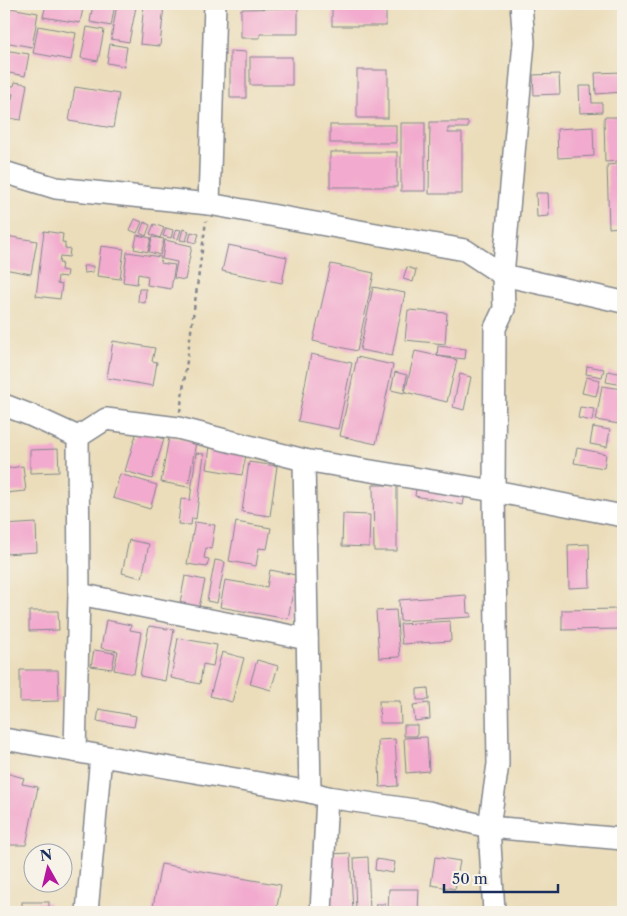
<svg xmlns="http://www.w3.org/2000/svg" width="627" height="916" viewBox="0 0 627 916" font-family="'Libre Caslon Text',serif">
<rect width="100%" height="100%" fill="#f7f3e8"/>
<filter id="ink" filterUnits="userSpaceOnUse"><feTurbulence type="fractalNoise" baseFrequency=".02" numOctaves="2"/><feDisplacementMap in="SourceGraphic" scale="10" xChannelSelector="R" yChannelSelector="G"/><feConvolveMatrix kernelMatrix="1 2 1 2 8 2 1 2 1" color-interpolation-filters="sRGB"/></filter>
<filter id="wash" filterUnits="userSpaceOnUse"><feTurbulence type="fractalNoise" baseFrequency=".0096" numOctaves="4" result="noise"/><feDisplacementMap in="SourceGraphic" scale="20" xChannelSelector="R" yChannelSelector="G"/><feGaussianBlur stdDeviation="1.12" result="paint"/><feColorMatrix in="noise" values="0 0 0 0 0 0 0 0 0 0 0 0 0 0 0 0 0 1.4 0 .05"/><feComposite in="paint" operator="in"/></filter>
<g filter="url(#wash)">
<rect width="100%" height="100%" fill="#ebddba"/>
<g id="blocks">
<g fill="#f2aace">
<polygon points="46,4 84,4 80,23 43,17"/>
<polygon points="93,4 115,4 111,26 90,22"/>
<polygon points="117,4 136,7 129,42 111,39"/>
<polygon points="144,4 164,5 160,46 140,44"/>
<rect x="332" y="4" width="54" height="22"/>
<polygon points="5,7 38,13 32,47 4,42 4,15"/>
<polygon points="298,8 298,34 260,34 260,38 241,38 241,9"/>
<polygon points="38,26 76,33 71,60 33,53"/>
<polygon points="87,27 104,30 98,61 81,58"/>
<polygon points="110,44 127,47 124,66 107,63"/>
<polygon points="4,50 29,54 25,76 4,72"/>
<polygon points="230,51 246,52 246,98 230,98"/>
<rect x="250" y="57" width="42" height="28"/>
<rect x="357" y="70" width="31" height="48"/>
<polygon points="623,72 623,92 596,94 595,73"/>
<polygon points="559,74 560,94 534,95 533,75"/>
<polygon points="15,82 27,84 21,120 4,117 4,97 12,99 13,94 4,92 4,85 14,86"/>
<polygon points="579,86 591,86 592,103 602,103 602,112 580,113"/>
<polygon points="75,87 119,94 113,128 69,121"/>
<polygon points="604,117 623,117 623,161 605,162"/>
<polygon points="430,122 468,122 468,128 448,128 448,133 462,133 462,194 429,194"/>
<rect x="401" y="123" width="24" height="68"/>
<rect x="330" y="125" width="66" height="18"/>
<polygon points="593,127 594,156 558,158 557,129"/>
<rect x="330" y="152" width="67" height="35"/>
<polygon points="618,164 620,227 609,228 607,165"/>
<polygon points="620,164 623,164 623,201 622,201"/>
<polygon points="536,193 548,193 549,216 537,217"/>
<polygon points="135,219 142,222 137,233 130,230"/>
<polygon points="144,222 150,225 146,236 140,233"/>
<polygon points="154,224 164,228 160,238 150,234"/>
<polygon points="166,228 173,230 171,238 163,236"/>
<polygon points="176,229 181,230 178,239 173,238"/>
<polygon points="183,229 189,231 186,241 180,240"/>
<polygon points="44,231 63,234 62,242 65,243 65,248 70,249 69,257 60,256 59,263 62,263 61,270 67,271 66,277 58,276 57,284 62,285 60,299 36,296"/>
<polygon points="191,232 199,234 196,243 189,241"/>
<polygon points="137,235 151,238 148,252 134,249"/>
<polygon points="6,236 37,241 31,274 4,269 4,249"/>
<polygon points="152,237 164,239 160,255 149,252"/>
<polygon points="165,240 192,246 185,280 174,278 177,262 162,259"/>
<polygon points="228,245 287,257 282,283 222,271"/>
<polygon points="101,246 124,249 120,279 97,276"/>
<polygon points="127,252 161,257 160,263 175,265 171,289 147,285 148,276 138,274 137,284 123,282"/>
<polygon points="331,264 374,273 357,351 313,341"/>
<polygon points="83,266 93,266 93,272 84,273"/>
<polygon points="407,267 416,270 413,282 403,279"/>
<polygon points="373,287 405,293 392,356 360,350"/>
<polygon points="139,289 146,289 145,303 138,302"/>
<polygon points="408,310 447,313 445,344 405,340"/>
<polygon points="113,341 155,348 152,361 157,362 153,386 107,378"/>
<polygon points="438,346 466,349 465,359 437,356"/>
<polygon points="415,351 457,360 447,402 405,392"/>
<polygon points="311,354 352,363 338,429 298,421"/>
<polygon points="357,357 393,365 376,444 340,436"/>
<polygon points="587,366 604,369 602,377 586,374"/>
<polygon points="608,371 623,374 623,385 606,382"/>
<polygon points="395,372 407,375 404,393 391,390"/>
<polygon points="460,374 471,377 464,410 453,407"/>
<polygon points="586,377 600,380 596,396 582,393"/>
<polygon points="602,386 623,389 623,399 619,424 596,420"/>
<polygon points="580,407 594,409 592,421 578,418"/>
<rect x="4" y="412" width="2" height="24"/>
<polygon points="593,427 610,430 607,447 590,444"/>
<polygon points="137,431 164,439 152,479 125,471"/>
<polygon points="169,437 196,442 188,487 161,482"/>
<polygon points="210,446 247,450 242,475 207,469"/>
<polygon points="577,448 606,454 604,468 574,463"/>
<polygon points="58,449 59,472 30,473 30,450"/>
<polygon points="196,453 204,454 196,519 192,518 191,525 178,524 181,499 190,500"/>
<polygon points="249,462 277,466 270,516 242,512"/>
<polygon points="23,466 26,491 5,493 4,469"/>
<polygon points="120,474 157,485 150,509 113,498"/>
<polygon points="417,481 466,489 463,505 415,496"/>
<polygon points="373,485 397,485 397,551 374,551"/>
<polygon points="343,514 370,515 369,547 342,546"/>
<polygon points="195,522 215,525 211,549 206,548 204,558 209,559 207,567 187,564"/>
<polygon points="236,522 271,528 267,549 259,548 256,566 229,561"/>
<polygon points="36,523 37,552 4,554 4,525"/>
<polygon points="129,540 149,544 142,578 122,573"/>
<polygon points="589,544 590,587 569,588 568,545"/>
<polygon points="215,560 225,562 217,603 207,601"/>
<polygon points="270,570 296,575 288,619 220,607 225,580 267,587"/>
<polygon points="185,576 205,580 198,612 179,608"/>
<polygon points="466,595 467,613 471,613 471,617 400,621 399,600"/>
<polygon points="621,609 621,629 562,630 562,610"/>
<polygon points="396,610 400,657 379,658 376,611"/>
<polygon points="29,611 58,611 59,630 29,631"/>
<polygon points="106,620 131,625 130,630 141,632 134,674 114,670 118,651 101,648"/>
<polygon points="450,621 451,641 402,644 400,624"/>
<polygon points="149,626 174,630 165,681 140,676"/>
<polygon points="178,638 217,645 213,666 203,664 200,684 171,678"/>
<polygon points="94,650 115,653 112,669 91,666"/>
<polygon points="222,652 244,658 232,702 210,696"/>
<polygon points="257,660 278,666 271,690 250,684"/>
<polygon points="20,670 58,670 59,701 20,702"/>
<polygon points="428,688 429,700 417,700 417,689"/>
<polygon points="379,701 400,701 401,723 380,723"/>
<polygon points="429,703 430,719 415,721 413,705"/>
<polygon points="99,709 136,716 134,727 97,721"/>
<rect x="404" y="725" width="13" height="11"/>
<polygon points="427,737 429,771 406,773 404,738"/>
<polygon points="395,739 398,786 380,787 378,740"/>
<polygon points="6,773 24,778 22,784 38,787 26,845 4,845 4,784"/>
<polygon points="350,853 353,912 331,912 329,854"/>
<polygon points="368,857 370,912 356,912 354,858"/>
<polygon points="435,857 460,861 455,889 431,885"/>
<polygon points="376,859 395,862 393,873 375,870"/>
<polygon points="161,864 281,885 276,912 152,912"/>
<polygon points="389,889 419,889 418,912 388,912"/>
<rect x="22" y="902" width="27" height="10"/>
<polygon points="376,904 385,904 385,912 375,912"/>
</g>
</g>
</g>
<g filter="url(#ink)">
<use href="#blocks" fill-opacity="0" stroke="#83868c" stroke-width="1"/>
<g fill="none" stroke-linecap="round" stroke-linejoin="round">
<defs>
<g id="minor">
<polyline points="4,172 56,188 209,204 465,250 503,275 623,302"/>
<polyline points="209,204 215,4"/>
<polyline points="4,405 30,415 78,437"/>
<polyline points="78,437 106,419 178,428 304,460 494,491 623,516"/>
<polyline points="304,460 310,792"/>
<polyline points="79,594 307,639"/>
<polyline points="4,739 310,792 327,797 428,812 489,827 623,839"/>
<polyline points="75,751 79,594 78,437"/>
<polyline points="87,912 101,756"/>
<polyline points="321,912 327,797"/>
<polyline points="494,912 489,827 498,764 494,491 495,328 504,309 503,275 524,42 521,4"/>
</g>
</defs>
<use href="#minor" stroke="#83868c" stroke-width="24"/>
<polyline stroke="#83868c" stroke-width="2.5" stroke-dasharray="4 4" stroke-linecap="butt" points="180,412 206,221"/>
<use href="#minor" stroke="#fff" stroke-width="21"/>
</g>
</g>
<rect width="627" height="916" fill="none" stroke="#f7f3e8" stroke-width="20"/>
<g transform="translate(48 868) rotate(352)"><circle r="24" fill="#f7f3e8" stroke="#9fa5b1"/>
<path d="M0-4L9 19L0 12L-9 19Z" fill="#b5179e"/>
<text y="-8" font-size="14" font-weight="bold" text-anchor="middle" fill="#1b2f5e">N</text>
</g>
<path d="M444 884v8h114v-8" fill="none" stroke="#1b2f5e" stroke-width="2.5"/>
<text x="452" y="884" font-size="15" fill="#1b2f5e" stroke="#f7f3e8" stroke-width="4" paint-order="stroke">50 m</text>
</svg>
